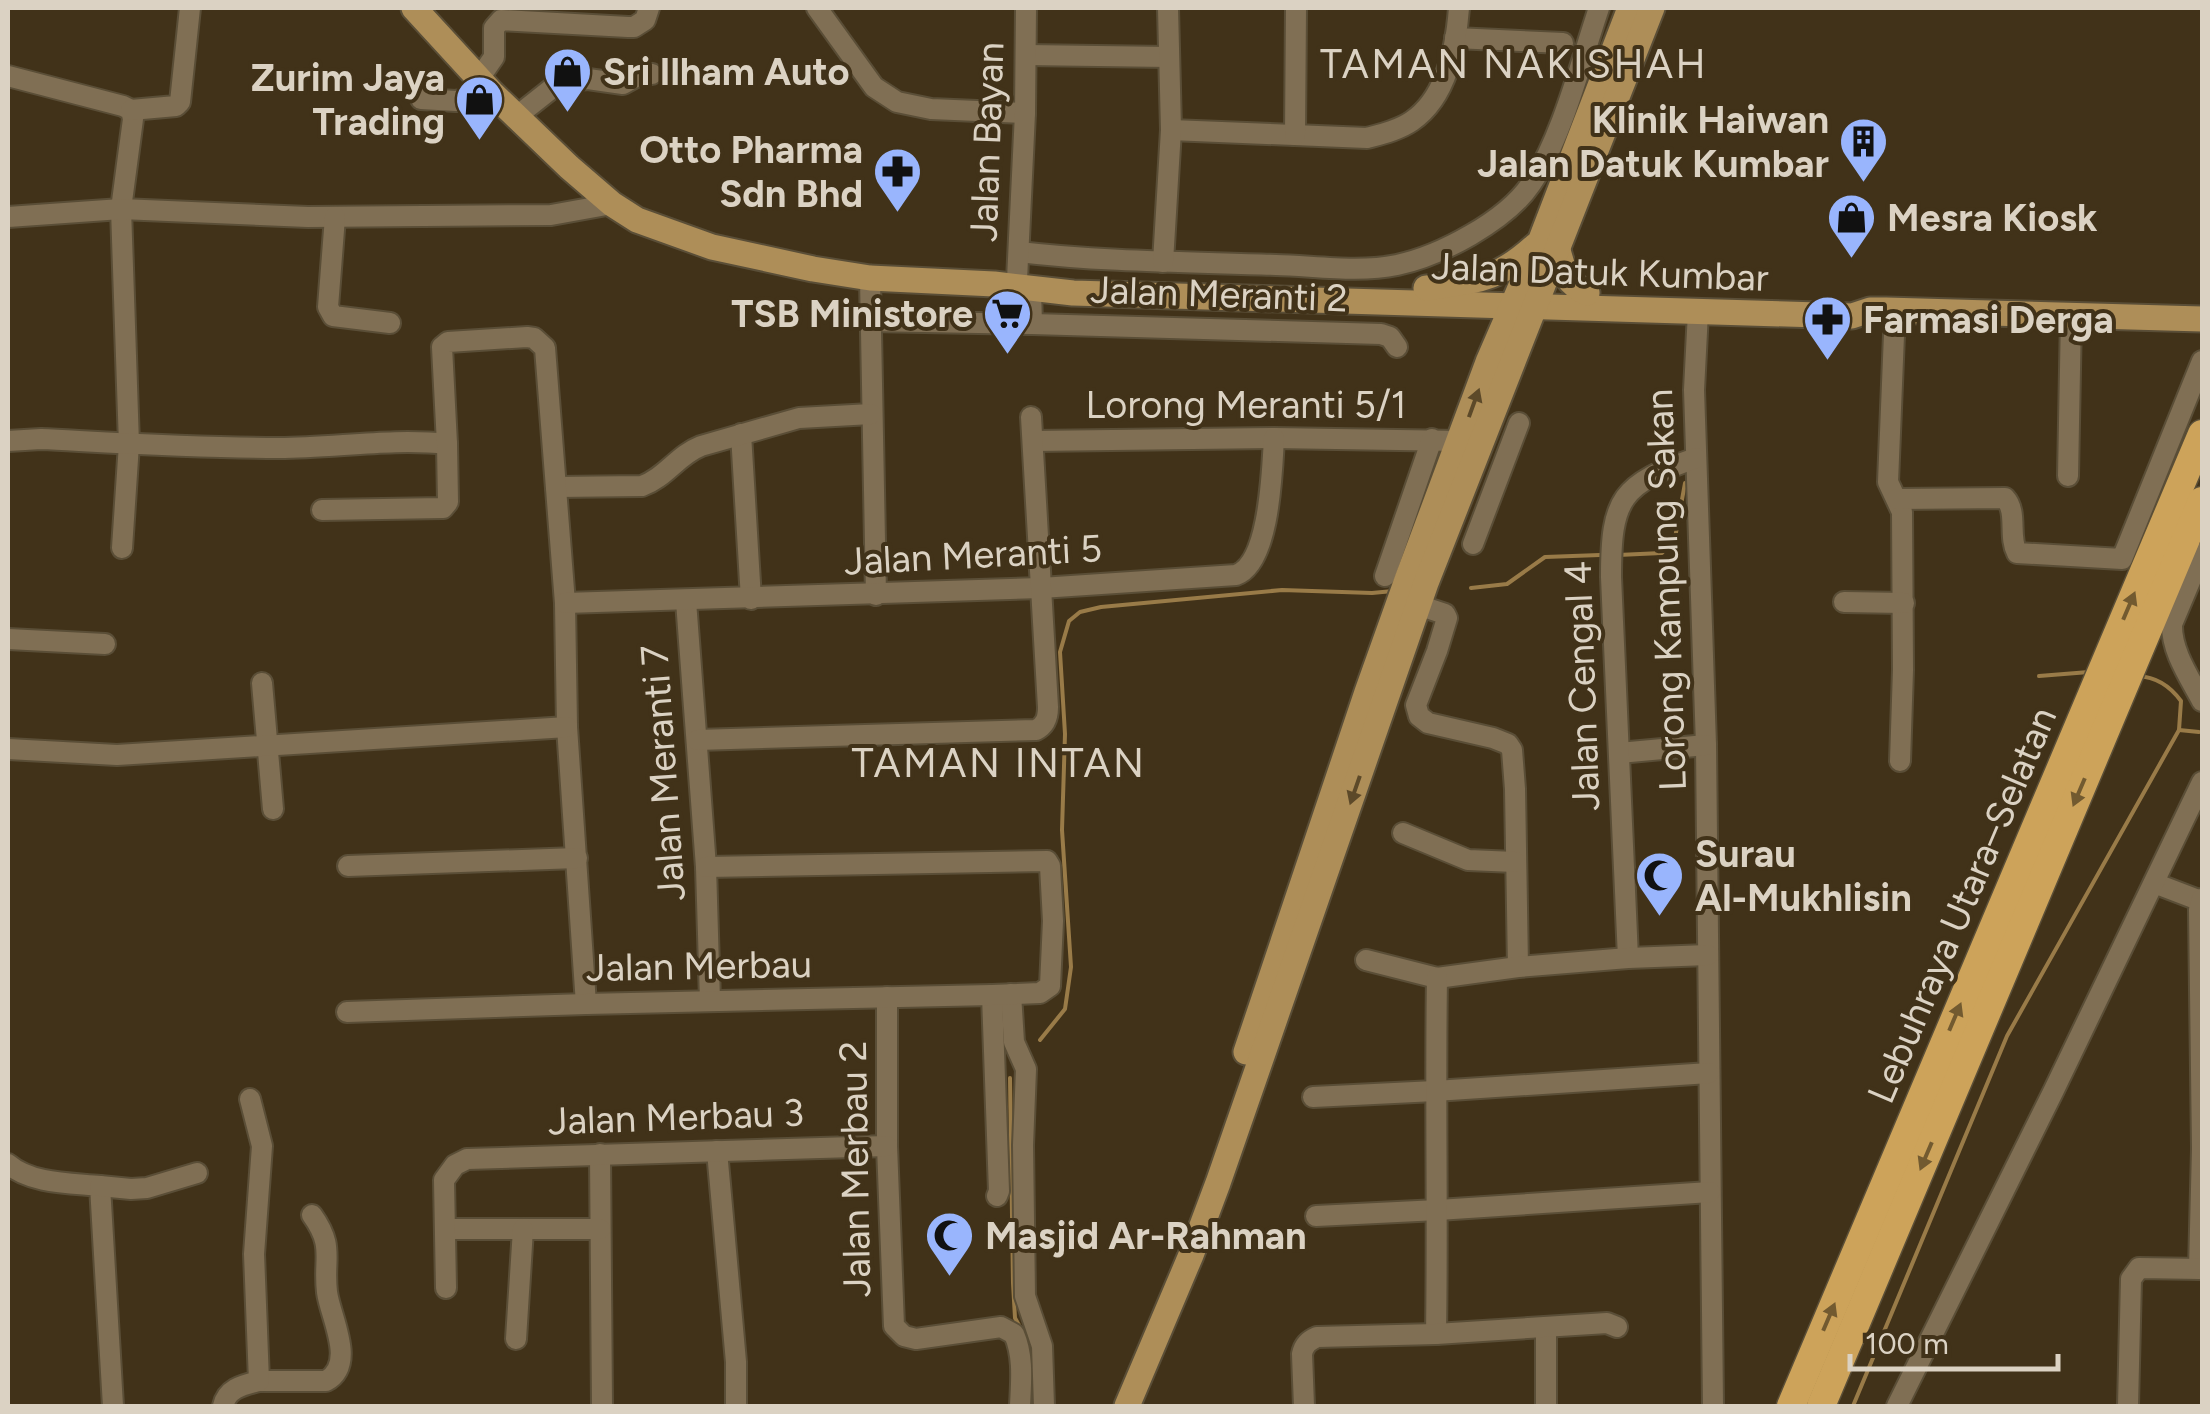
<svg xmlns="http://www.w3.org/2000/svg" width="2210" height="1414" viewBox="0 0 2210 1414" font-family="Figtree,sans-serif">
<rect width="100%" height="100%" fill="#413219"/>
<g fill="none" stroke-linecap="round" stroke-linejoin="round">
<g stroke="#997b48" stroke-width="4">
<polyline points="1618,555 1662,553 1675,538 1685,483"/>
<polyline points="1471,588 1507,584 1545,557 1600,555"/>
<polyline points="2039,676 2089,672"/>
<polyline points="2179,730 2199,732"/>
<polyline points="1040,1040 1065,1009 1071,967 1062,830 1065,734 1060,652 1069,621 1080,612 1101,607 1282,590 1372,593 1393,591"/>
<polyline points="1010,1078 1013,1283 1015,1318 1020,1327"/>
<polyline points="1030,1390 1031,1406"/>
<path d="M1853 1406 2007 1036 2179 730 2181 701C2170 686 2157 677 2138 676"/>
</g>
<defs>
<g id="minor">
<polyline points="817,8 874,87 897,102 931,109 1025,113"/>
<polyline points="1455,38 1563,43"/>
<polyline points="1026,55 1169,57"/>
<polyline points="8,76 123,106 131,110 133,119 121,209 129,444 122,548"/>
<polyline points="478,80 494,57 494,28 501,20 628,27 634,27 645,20 649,8"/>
<polyline points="421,99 456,101 492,93"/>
<polyline points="131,110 176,106 180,102 190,8"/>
<polyline points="517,116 560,82 588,79 623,84 643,73 652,74"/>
<path d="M1171 130 1367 138C1382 134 1399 130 1412 121 1447 97 1456 47 1459 8"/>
<polyline points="1295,135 1296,8"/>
<polyline points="8,217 121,209 308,217 551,215 612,204"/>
<polyline points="335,217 328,307 333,316 390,323"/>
<path d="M1019 252C1104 262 1190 262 1276 265 1315 266 1359 273 1397 265 1440 256 1506 221 1531 184 1562 138 1581 61 1599 8"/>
<polyline points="1163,262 1171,130 1168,8"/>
<polyline points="870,278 876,595"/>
<polyline points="1017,280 1025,113 1026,8"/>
<polyline points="1895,310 1888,482 1902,512 1903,670 1900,761"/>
<polyline points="1698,312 1694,390 1706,745 1713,1406"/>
<polyline points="870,321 1032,324 1031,290"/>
<polyline points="1032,324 1381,334 1390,337 1397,347"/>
<polyline points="741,434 751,599"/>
<path d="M8 441 41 439C120 443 200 448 279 448 335 448 391 438 447 444"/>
<polyline points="1033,441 1274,438 1460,441"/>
<polyline points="2068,476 2071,316"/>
<path d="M556 487 642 486C665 478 678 455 701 446L799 418 871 414"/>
<path d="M1897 499 2005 498C2018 512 2008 536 2017 553L2122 559 2202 361"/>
<polyline points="322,510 443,508 448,502 447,444 442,347 448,342 527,337 534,338 545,348 565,603 567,727 586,1004"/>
<polyline points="1473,544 1519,423"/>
<path d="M2202 553 2172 624C2171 651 2190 678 2202 701"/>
<polyline points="1385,576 1432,439"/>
<polyline points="686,601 706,867 710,1001"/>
<polyline points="1844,602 1904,603"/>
<path d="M565 603 1041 588 1236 575C1270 563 1272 470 1274 438"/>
<polyline points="1418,605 1445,614 1447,618 1437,651 1416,705 1419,716 1428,723 1493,738 1508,744 1512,750 1515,789 1518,967"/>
<polyline points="8,639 105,644"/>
<polyline points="262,683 273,809"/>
<path d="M697 740 1036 730C1046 725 1048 717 1048 707L1031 417"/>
<polyline points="8,749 117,755 567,727"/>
<polyline points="1619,753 1706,745"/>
<polyline points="1403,833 1468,860 1515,862"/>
<polyline points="348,866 577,858"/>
<polyline points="2154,883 2201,901"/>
<path d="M1628 958 1611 577C1611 498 1621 484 1696 458"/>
<polyline points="1366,960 1437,978 1518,967 1628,958 1708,955"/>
<polyline points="1011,994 1014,1042 1026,1069 1023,1145 1025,1296 1042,1346 1044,1406"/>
<polyline points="992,995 999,1191 997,1196"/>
<path d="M887 997V1146L894 1326 904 1336 916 1339 1001 1327 1014 1334C1024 1357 1021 1382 1020 1406"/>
<polyline points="347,1012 586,1004 992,995 1040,993 1050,986 1053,921 1050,866 1047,861 706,867"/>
<polyline points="1313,1097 1435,1091 1709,1073"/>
<polyline points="717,1151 736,1362 736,1406"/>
<polyline points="600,1154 602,1406"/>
<path d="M8 1164C31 1184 71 1183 100 1186L113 1406"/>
<polyline points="100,1186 131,1189 147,1188 197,1173"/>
<polyline points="1316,1216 1438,1210 1710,1192"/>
<polyline points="445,1229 600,1229"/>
<polyline points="2199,1269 2202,1149 2199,910 2202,899"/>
<polyline points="446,1288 444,1180 455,1165 467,1159 887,1146"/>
<polyline points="1546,1327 1546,1406"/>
<path d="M1436 1334C1438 1215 1435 1096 1437 978"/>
<polyline points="516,1339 523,1229"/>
<path d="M259 1381H326C357 1364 330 1317 327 1292 323 1258 335 1247 312 1215"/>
<path d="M223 1406C227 1388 243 1385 259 1381L254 1254 262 1146 250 1099"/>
<path d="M1304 1406 1302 1354C1304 1345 1308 1341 1317 1337L1436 1334 1607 1323 1617 1327"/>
<polyline points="1897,1406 2053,1092 2202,782"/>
<polyline points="2128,1406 2131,1279 2139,1268 2202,1269"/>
</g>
<g id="major">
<polyline points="414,8 492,93 569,167 612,204 637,220 712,247 813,269 870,278 994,284 1073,293 1852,316 1870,310 1886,310 2202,319"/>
<path d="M1557 247C1564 270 1564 282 1587 293"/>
<path d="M1426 288C1477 280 1495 282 1535 246"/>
<polyline points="1246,1052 1367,692 1408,577 1488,362 1540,242 1630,8"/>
<polyline points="1127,1406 1191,1255 1218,1183 1426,583 1652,8"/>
</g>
<g id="highway">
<polyline points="1791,1406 2202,434"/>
<polyline points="1821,1406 2202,501"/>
</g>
</defs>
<use href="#minor" stroke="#5a4e37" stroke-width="24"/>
<use href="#major" stroke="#5a4e37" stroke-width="29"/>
<use href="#highway" stroke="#5a4e37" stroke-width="31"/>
<use href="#minor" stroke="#806f54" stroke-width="20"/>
<use href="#major" stroke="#ae8e58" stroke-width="25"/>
<use href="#highway" stroke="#cda35a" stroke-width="28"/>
</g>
<defs><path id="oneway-solid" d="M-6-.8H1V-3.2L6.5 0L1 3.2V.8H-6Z" transform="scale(2.5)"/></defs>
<g fill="#5c4929">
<use href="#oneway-solid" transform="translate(1474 403) rotate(-70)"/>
<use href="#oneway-solid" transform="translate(1355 790) rotate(109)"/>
</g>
<g fill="#725a30">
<use href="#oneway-solid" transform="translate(2129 606) rotate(-67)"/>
<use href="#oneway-solid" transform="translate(2079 792) rotate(113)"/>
<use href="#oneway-solid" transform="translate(1955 1017) rotate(-67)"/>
<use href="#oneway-solid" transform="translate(1926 1156) rotate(113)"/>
<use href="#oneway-solid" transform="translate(1829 1317) rotate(-67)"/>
</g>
<defs>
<symbol id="shop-pin" viewBox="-11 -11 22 30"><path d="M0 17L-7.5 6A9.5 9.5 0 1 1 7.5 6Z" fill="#99b5fd" stroke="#413219"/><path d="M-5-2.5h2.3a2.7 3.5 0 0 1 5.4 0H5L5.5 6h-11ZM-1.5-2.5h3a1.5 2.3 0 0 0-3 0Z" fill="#111"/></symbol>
<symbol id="building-pin" viewBox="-11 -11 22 30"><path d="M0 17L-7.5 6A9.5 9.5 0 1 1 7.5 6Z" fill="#99b5fd" stroke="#413219"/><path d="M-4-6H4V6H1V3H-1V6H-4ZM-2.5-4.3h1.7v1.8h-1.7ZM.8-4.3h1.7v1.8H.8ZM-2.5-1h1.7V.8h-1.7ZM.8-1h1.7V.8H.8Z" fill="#111"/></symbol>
<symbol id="pharmacy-pin" viewBox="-11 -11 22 30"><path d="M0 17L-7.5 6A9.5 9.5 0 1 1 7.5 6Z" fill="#99b5fd" stroke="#413219"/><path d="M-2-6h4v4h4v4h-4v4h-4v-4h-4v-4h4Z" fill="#111"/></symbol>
<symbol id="supermarket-pin" viewBox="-11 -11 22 30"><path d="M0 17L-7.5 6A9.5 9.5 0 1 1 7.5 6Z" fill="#99b5fd" stroke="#413219"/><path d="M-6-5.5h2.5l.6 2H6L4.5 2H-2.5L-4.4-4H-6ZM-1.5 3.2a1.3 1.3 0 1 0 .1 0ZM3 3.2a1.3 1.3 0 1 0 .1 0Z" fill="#111"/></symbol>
<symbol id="mosque-pin" viewBox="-11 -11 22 30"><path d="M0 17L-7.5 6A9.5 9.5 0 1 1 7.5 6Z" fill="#99b5fd" stroke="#413219"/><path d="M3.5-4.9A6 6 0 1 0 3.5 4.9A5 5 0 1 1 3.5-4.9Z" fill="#111"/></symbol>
</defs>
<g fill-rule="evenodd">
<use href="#shop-pin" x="540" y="44" width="55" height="75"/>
<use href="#shop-pin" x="452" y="72" width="55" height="75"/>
<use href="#building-pin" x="1836" y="114" width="55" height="75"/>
<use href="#pharmacy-pin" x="870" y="144" width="55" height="75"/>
<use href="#shop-pin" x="1824" y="190" width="55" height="75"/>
<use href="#supermarket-pin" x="980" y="286" width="55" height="75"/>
<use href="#pharmacy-pin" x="1800" y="292" width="55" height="75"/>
<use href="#mosque-pin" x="1632" y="848" width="55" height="75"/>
<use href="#mosque-pin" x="922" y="1208" width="55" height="75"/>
</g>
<g text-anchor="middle" stroke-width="8" stroke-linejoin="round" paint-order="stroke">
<g font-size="38" font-weight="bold" fill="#dbd2c3" stroke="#413219" text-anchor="start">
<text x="603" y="85">Sri Ilham Auto</text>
<text x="445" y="91" text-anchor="end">Zurim Jaya<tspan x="445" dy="44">Trading</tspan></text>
<text x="1829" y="133" text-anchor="end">Klinik Haiwan<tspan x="1829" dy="44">Jalan Datuk Kumbar</tspan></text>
<text x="863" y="163" text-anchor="end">Otto Pharma<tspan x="863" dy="44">Sdn Bhd</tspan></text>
<text x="1887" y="231">Mesra Kiosk</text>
<text x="973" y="327" text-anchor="end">TSB Ministore</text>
<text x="1863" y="333">Farmasi Derga</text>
<text x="1695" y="867">Surau<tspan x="1695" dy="44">Al-Mukhlisin</tspan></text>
<text x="985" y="1249">Masjid Ar-Rahman</text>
</g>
<g font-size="38" fill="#dbd2c3" stroke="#413219">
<text transform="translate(987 142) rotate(-88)" y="13">Jalan Bayan</text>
<text transform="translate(1600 272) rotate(2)" y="13">Jalan Datuk Kumbar</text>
<text transform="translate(1219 294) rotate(2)" y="13">Jalan Meranti 2</text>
<text x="1246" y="418">Lorong Meranti 5/1</text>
<text transform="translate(973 555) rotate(-3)" y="13">Jalan Meranti 5</text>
<text transform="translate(1666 590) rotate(-92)" y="13">Lorong Kampung Sakan</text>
<text transform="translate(1582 686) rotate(-92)" y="13">Jalan Cengal 4</text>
<text transform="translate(663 773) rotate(-94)" y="13">Jalan Meranti 7</text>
<text transform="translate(1962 905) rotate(-67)" y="13">Lebuhraya Utara–Selatan</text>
<text transform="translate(699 966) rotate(-1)" y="13">Jalan Merbau</text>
<text transform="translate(676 1117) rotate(-2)" y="13">Jalan Merbau 3</text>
<text transform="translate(855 1169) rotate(-91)" y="13">Jalan Merbau 2</text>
</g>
<g font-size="40" letter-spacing="2.5" fill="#dbd2c3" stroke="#413219">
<text x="1514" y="78">TAMAN NAKISHAH</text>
<text x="999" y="777">TAMAN INTAN</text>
</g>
</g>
<rect width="2210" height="1414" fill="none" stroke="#dbd2c3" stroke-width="20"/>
<path d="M1850 1354v15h208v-15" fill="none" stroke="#dbd2c3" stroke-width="5"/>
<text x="1865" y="1354" font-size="30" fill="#dbd2c3" stroke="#413219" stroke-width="8" paint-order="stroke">100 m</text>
</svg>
